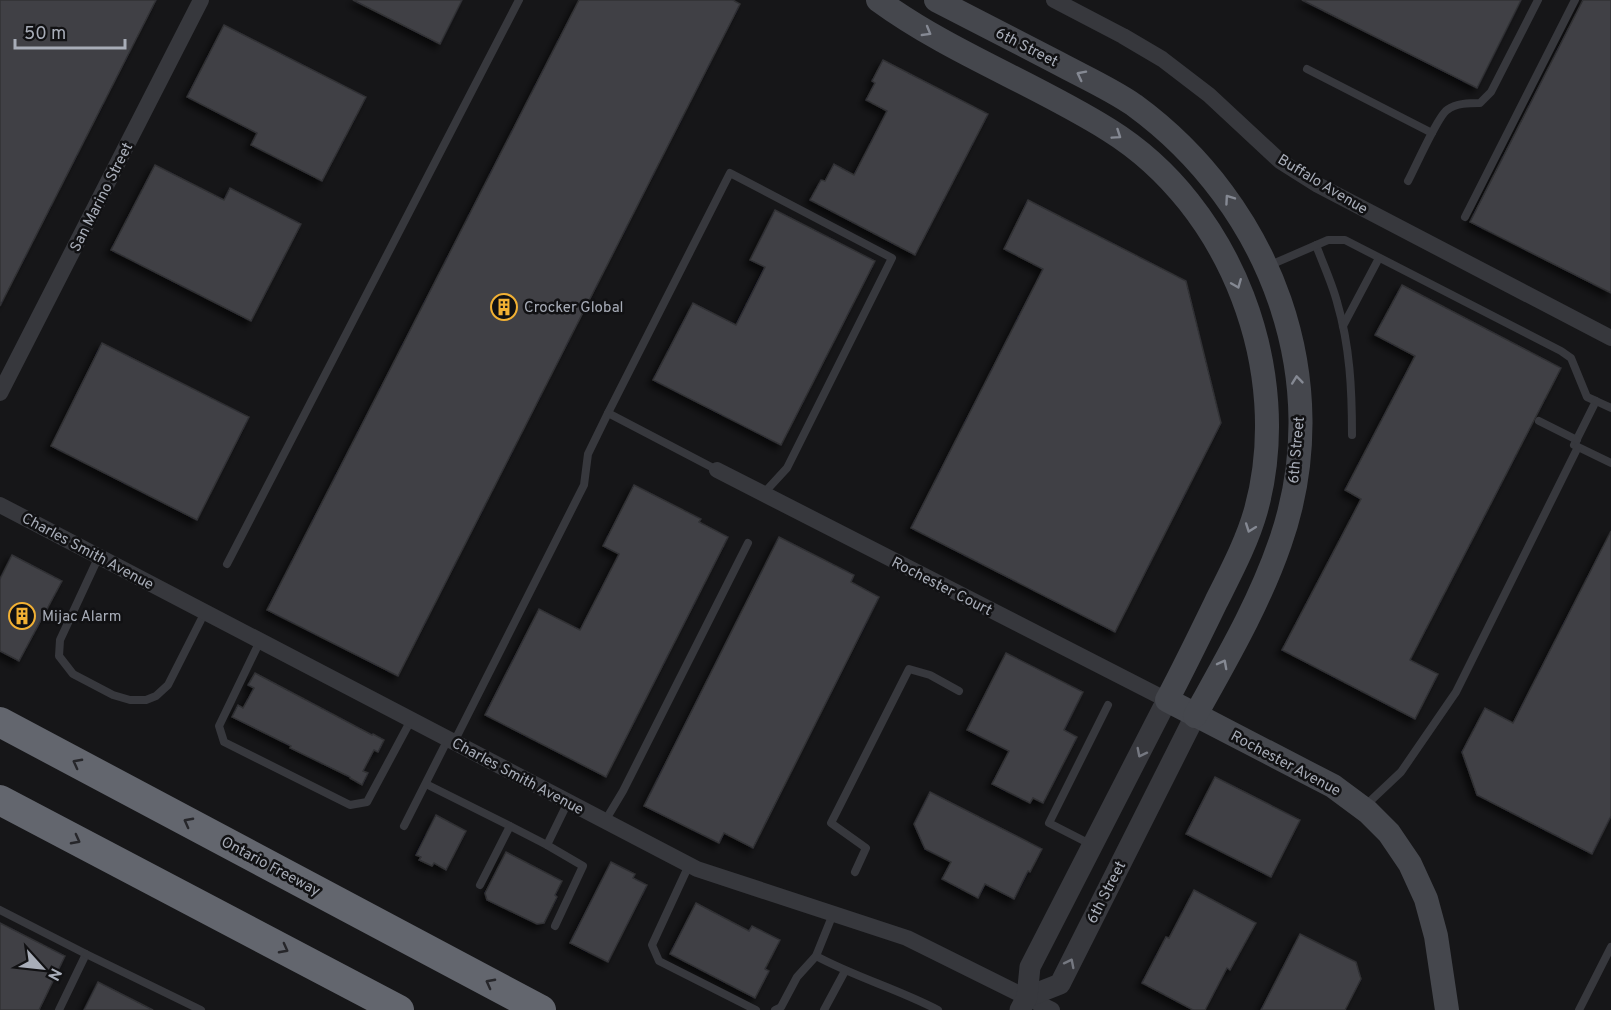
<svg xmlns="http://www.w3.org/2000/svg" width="1611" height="1010" viewBox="0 0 1611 1010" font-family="Overpass,sans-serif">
<defs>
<filter id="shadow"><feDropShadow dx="-4.5" dy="4.5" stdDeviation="3" flood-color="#0009"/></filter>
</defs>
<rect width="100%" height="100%" fill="#161618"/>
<g fill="#404145" stroke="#303034" stroke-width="1.5" filter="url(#shadow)">
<polygon points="0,0 156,0 0,306"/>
<polygon points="353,0 462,0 440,44"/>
<polygon points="579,0 733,0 740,4 398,676 267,610"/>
<polygon points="1302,0 1521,0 1477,88"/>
<polygon points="1583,0 1611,0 1611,293 1470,222"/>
<polygon points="224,25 366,97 322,181 251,145 257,133 187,97"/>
<polygon points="883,60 988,114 915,255 810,200 821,180 825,181 834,164 854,175 887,111 866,100 875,83 872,81"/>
<polygon points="155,165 224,200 230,188 301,224 251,321 111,250"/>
<polygon points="1028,200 1186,281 1221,423 1115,632 911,528 1043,269 1004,249"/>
<polygon points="775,210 875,261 781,445 653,380 693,303 736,325 765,267 750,260"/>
<polygon points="1402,285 1561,368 1410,660 1438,674 1415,719 1282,650 1361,499 1345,490 1415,356 1375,335"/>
<polygon points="102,343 249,417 197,520 51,446"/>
<polygon points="634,485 701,519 699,522 728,537 606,777 485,715 539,609 580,630 619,554 603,546"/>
<polygon points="1611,531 1611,816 1592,854 1477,795 1462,752 1485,708 1513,723"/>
<polygon points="779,537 854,575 851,582 879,597 753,848 724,833 719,843 644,806"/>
<polygon points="12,555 62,581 19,661 0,651 0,579"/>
<polygon points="1006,653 1083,692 1064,730 1077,737 1043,803 1033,798 1030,803 992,784 1009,751 967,730"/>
<polygon points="255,673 372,735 373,734 384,740 378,752 374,750 363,771 368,773 362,785 350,778 350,777 290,748 291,746 232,717 238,705 243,708 254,688 248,685"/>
<polygon points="1215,777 1300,820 1271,877 1186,834"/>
<polygon points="930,792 1042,849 1030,872 1028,871 1014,899 985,884 978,898 942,879 951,862 925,849 914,824"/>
<polygon points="436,815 466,831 446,870 434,863 432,866 419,860 421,857 416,855"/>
<polygon points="506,852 562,881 555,895 557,897 544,923 537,924 487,900 485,893"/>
<polygon points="611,862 635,874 633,878 647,885 608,962 570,943"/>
<polygon points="1194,890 1256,923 1230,970 1227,968 1205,1010 1193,1010 1142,983 1166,937 1169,938"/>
<polygon points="696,903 749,931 752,926 780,940 765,969 769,971 755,998 670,954"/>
<polygon points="0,923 65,956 39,1010 0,1010"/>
<polygon points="1300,934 1356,962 1361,979 1345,1010 1261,1010"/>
<polygon points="98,982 153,1010 84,1010"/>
</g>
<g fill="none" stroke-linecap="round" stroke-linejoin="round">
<g stroke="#37383d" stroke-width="8">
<polyline points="1307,69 1432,133"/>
<path d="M1408 181C1415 168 1438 116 1447 110 1456 103 1470 103 1480 103L1491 92 1538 0"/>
<polyline points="1465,217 1575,0"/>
<path d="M1316 245C1323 264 1332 283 1337 302 1350 346 1352 390 1352 435"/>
<polyline points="1268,266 1328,240 1345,240 1561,351 1571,358 1587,397 1596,401 1574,445 1611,463"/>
<polyline points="1343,326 1379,258"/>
<polyline points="1596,401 1611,408"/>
<polyline points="608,413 730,173 892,258 787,468 763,494"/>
<polyline points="1539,421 1577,440"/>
<polyline points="99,556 60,640 59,656 73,674 113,695 130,700 146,700 156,696 168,685 205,612"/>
<polyline points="227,564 519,0"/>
<polyline points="260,641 219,726 224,742 350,805 367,802 411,720"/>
<polyline points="454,742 584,485 588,454 608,413 717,470"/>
<polyline points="426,784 510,826"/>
<polyline points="1365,806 1401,772 1456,692 1578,447"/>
<polyline points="605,821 623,791 748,543"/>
<polyline points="404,826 448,739"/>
<polyline points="547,845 583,866 555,926"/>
<polyline points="1092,845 1049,823 1108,705"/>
<polyline points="689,865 652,945 659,961 756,1010"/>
<polyline points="855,872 866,848 831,823 909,669 930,675 959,691"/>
<polyline points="480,885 510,826 547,845 568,802"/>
<polyline points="0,910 86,954 59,1010"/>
<polyline points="86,954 201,1010"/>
<path d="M816 956C855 977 898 989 938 1010"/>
<polyline points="775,1010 781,1007 797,977 816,956 833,914"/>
<polyline points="824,1010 845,971"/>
<polyline points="1579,1010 1611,947"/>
</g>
<g stroke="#37383d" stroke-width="16">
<polyline points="1054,0 1123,36 1162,59 1209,95 1280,161 1318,185 1611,338"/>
<polyline points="0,393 201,0"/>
<polyline points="717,470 1167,700"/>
<polyline points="0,505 697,869 907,938 1052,1010"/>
</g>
<g stroke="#37383d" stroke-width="21">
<polyline points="1027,997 1060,984 1195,716"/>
<polyline points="1020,1010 1027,997 1030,967 1167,700"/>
</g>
<g stroke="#45474d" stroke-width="24">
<path d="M878 0C949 52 1034 83 1109 130 1231 206 1294 371 1256 510 1247 542 1231 572 1216 602 1200 635 1184 668 1167 700L1333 786 1368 812 1389 833 1410 864 1426 899 1436 936 1447 1010"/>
<path d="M936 0C977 21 1018 42 1058 63 1084 77 1111 89 1134 105 1271 205 1337 381 1280 543 1259 604 1226 660 1195 716"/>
</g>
<g stroke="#63666e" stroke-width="30">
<polyline points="0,722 541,1010"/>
<polyline points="0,800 399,1010"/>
</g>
</g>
<defs><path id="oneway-chevron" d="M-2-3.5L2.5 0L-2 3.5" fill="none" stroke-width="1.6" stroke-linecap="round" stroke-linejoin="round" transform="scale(1.5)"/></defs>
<g stroke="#858993">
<use href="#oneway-chevron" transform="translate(927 32) rotate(30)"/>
<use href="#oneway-chevron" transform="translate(1081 75) rotate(-153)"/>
<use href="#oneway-chevron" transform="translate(1117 135) rotate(34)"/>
<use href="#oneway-chevron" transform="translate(1229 199) rotate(-125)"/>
<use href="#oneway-chevron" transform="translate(1237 284) rotate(68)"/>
<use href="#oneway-chevron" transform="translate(1297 380) rotate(-96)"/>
<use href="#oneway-chevron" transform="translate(1250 528) rotate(110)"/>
<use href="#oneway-chevron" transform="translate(1223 664) rotate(-62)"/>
</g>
<g stroke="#757881">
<use href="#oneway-chevron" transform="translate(1141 753) rotate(117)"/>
<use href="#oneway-chevron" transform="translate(1070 963) rotate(-63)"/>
</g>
<g stroke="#26262a">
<use href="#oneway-chevron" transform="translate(77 763) rotate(-152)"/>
<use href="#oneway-chevron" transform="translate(188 822) rotate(-152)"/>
<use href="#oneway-chevron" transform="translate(76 840) rotate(28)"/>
<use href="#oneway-chevron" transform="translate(284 949) rotate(28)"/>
<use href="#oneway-chevron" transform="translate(490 983) rotate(-152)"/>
</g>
<defs>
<symbol id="building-ring" viewBox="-11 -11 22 22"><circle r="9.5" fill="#111113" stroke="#f2b134" stroke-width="1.5"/><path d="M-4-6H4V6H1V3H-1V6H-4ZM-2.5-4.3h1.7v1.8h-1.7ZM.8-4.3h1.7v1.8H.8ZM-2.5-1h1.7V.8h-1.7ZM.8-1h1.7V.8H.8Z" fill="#f2b134"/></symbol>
</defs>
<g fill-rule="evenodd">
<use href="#building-ring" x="489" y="292" width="30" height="30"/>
<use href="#building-ring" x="7" y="601" width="30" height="30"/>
</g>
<g text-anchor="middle" stroke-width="5" stroke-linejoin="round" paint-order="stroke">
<g font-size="15" fill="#a8adb8" stroke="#111113">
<text transform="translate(1027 47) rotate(27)" y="5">6th Street</text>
<text transform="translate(1323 184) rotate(31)" y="5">Buffalo Avenue</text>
<text transform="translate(101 197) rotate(-63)" y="5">San Marino Street</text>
<text transform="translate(1296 450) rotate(-85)" y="5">6th Street</text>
<text transform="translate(88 551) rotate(28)" y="5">Charles Smith Avenue</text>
<text transform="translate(942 586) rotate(27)" y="5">Rochester Court</text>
<text transform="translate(1286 763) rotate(28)" y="5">Rochester Avenue</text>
<text transform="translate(518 776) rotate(28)" y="5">Charles Smith Avenue</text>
<text transform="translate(271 866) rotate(28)" y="5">Ontario Freeway</text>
<text transform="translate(1106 892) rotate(-63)" y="5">6th Street</text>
</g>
<g font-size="15" fill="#a8adb8" stroke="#111113" text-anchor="start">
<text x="524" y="312">Crocker Global</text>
<text x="42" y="621">Mijac Alarm</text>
</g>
</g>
<g transform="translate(42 968) rotate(117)" stroke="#111113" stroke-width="4.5" paint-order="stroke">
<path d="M0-4.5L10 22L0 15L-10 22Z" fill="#a8adb8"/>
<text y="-9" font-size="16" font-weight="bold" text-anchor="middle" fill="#a8adb8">N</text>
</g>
<path d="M15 39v9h110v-9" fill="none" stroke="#a8adb8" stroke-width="3"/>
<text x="24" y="39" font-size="18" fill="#a8adb8" stroke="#111113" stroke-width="4.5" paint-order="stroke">50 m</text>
</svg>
